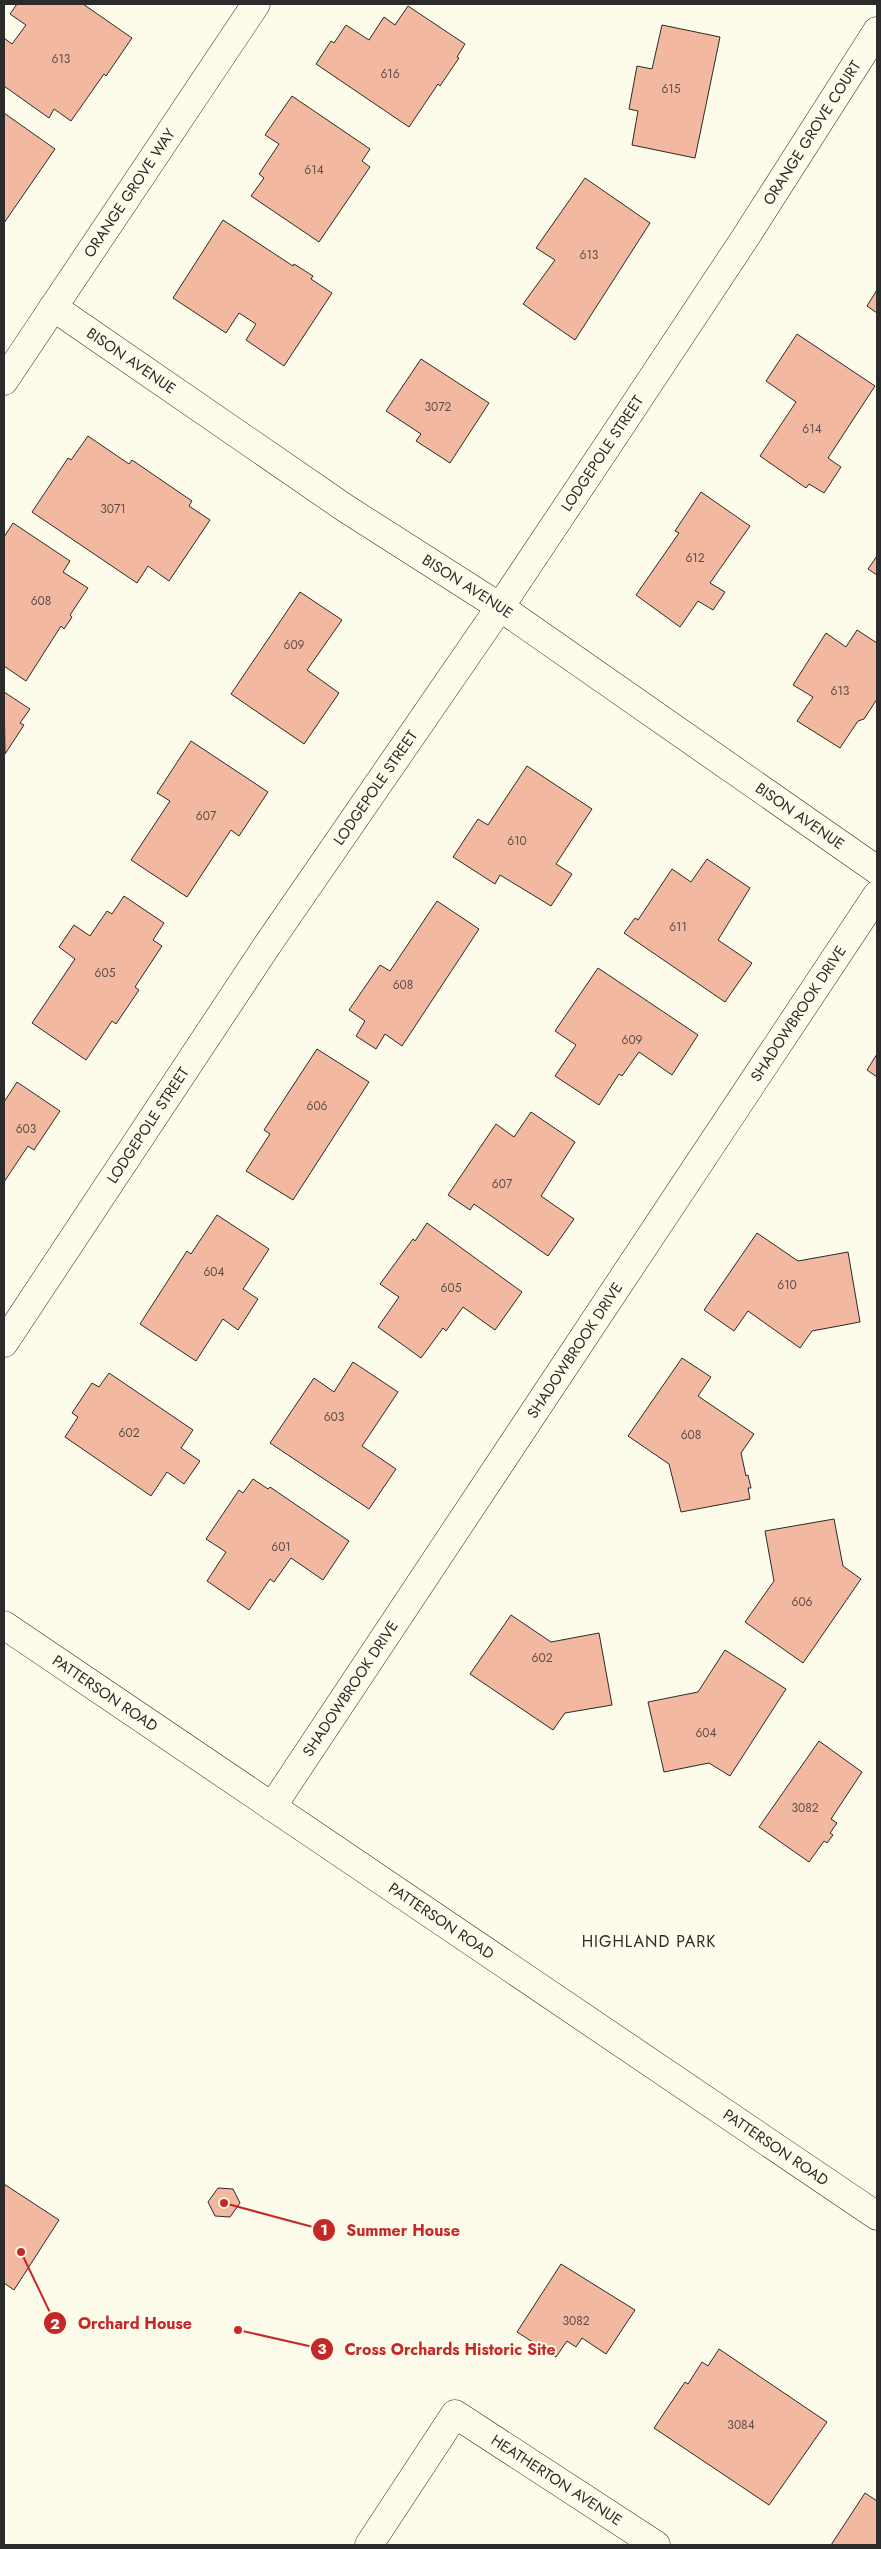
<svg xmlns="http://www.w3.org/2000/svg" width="881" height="2549" viewBox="0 0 881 2549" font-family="Jost,sans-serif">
<rect width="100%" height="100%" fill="#fdfbea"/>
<g fill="#f2b8a0" stroke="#2b2b2b">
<polygon points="17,4 83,4 132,38 106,76 104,74 71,121 54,109 49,118 4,86 4,38 12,44 26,25 10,14"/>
<polygon points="408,6 465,44 457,57 459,58 440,86 438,84 409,127 316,64 331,41 334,43 346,25 369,40 384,17 395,25"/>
<polygon points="662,25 720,37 695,158 632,145 638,111 629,109 637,66 652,69"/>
<polygon points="292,96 370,149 362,161 370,167 319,242 251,196 264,178 259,174 279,144 265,135"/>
<polygon points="4,113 55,149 4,223"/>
<polygon points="585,178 650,223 575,340 523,304 555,260 536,248"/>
<polygon points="223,220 293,266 294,264 313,276 311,279 332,293 284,366 246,340 256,324 239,313 226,333 173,298"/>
<polygon points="877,290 877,313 867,306"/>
<polygon points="797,334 875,386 828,458 841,467 824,493 809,484 806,488 760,456 796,402 766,381"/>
<polygon points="421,359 489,403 450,463 416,441 421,434 386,411"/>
<polygon points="88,436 129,464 132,460 192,501 189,506 210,520 169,581 148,566 137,583 32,512 68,458 71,460"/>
<polygon points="701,492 750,526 710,583 725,592 713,610 698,601 680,627 636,595 679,533 675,531"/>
<polygon points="13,523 70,561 63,572 88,588 70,615 72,617 64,629 61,626 26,681 4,666 4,537"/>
<polygon points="877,556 877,575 868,569"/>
<polygon points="300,592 342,620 307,670 339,693 304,744 231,694"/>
<polygon points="857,630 877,643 877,699 864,719 858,721 840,748 797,721 813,697 793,685 826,633 846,647"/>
<polygon points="4,692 30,709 20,723 24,725 5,754"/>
<polygon points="191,741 268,792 239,836 231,830 187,897 131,860 170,801 157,793"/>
<polygon points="527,766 592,809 556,864 572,874 551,906 500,875 495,884 453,857 478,819 488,825"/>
<polygon points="707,859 750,888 718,940 752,963 725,1002 624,933 635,918 638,920 672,869 691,882"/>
<polygon points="124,896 164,923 153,940 162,946 135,987 139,990 116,1024 112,1021 86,1060 32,1023 75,959 59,947 74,925 90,936 107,911 112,914"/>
<polygon points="437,901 479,929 402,1046 385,1034 376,1049 356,1036 365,1021 349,1010 380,965 390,971"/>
<polygon points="598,968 698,1035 672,1075 639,1052 622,1076 619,1074 599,1105 555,1076 576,1045 555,1031"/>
<polygon points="317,1049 369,1082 293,1200 246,1171 270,1134 264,1130"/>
<polygon points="877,1054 877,1077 867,1070"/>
<polygon points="17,1082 60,1111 34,1150 28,1146 4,1182 4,1102"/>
<polygon points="531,1112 575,1142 541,1196 574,1219 548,1256 474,1204 470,1210 448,1195 496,1124 514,1137"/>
<polygon points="217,1215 269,1249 243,1289 258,1299 238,1330 223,1319 196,1361 140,1324 187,1251 191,1254"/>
<polygon points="427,1223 522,1292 495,1330 463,1307 446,1331 443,1328 421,1358 378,1327 399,1297 380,1284 413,1239 415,1241"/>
<polygon points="757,1233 798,1261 848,1252 860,1322 812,1331 800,1348 748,1311 734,1331 704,1310"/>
<polygon points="682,1358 711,1377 698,1396 754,1434 741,1453 746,1476 748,1475 751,1488 748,1488 750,1499 681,1512 669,1464 628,1436"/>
<polygon points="353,1362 398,1392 362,1446 396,1469 369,1509 270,1443 314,1378 334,1392"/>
<polygon points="109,1373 193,1430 181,1448 200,1461 184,1484 167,1472 151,1496 65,1437 78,1417 72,1413 92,1383 99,1387"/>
<polygon points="253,1479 268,1489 270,1487 349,1541 323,1580 291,1558 274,1582 270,1579 249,1610 207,1581 226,1552 206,1539 239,1490 243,1493"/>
<polygon points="834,1519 843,1566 861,1579 803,1663 745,1622 774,1581 765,1531"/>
<polygon points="511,1615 551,1642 599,1633 612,1705 565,1713 553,1730 470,1674"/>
<polygon points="725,1650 786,1689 730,1776 709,1763 664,1772 648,1702 698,1692"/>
<polygon points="819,1741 862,1772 831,1819 837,1823 830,1833 833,1835 827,1843 824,1841 809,1862 759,1827"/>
<polygon points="4,2184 59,2220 14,2290 4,2283"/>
<polygon points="218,2188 233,2189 240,2203 230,2217 215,2216 208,2202"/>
<polygon points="561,2264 635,2310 606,2354 582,2338 576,2347 567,2341 556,2357 517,2332"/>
<polygon points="719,2349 827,2422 769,2505 654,2428 685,2382 688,2384 702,2362 708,2366"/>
<polygon points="865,2493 877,2501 877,2545 831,2545"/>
</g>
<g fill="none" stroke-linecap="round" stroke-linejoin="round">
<defs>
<g id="minor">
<path id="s1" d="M53 307 345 508 500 607 877 870"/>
<path id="s2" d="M4 381 256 4"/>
<path id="s3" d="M4 1343 266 947 500 607 612 439 747 235 877 31"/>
<path id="s4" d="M272 1807 877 895"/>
<path id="s5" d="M369 2545 455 2414 656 2545"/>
</g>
<g id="primary">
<path id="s6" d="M4 1625 877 2216"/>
</g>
</defs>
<use href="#minor" stroke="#2b2b2b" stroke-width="29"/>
<use href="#primary" stroke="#2b2b2b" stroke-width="29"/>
<use href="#minor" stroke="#fdfbea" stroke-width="28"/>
<use href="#primary" stroke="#fdfbea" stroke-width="28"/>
</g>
<g text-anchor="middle" stroke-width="4" stroke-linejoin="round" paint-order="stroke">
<g font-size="12" fill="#5d4e48">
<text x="61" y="63">613</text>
<text x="390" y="78">616</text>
<text x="671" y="93">615</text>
<text x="314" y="174">614</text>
<text x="589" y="259">613</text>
<text x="438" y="411">3072</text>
<text x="812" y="433">614</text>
<text x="113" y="513">3071</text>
<text x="695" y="562">612</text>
<text x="41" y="605">608</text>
<text x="294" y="649">609</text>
<text x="840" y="695">613</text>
<text x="206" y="820">607</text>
<text x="517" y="845">610</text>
<text x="678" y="931">611</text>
<text x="105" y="977">605</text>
<text x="403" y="989">608</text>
<text x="632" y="1044">609</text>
<text x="317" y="1110">606</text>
<text x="26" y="1133">603</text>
<text x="502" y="1188">607</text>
<text x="214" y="1276">604</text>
<text x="787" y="1289">610</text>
<text x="451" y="1292">605</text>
<text x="334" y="1421">603</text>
<text x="129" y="1437">602</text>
<text x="691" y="1439">608</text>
<text x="281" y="1551">601</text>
<text x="802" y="1606">606</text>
<text x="542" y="1662">602</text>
<text x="706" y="1737">604</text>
<text x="805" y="1812">3082</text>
<text x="576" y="2325">3082</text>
<text x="741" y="2429">3084</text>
</g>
<g font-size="15" fill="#2b2b2b" stroke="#fdfbea">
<text dy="5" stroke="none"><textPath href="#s3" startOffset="1455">ORANGE GROVE COURT</textPath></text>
<text dy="5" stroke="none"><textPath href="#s2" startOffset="226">ORANGE GROVE WAY</textPath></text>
<text dy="5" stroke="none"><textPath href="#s1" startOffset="95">BISON AVENUE</textPath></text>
<text dy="5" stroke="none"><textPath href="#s3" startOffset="1072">LODGEPOLE STREET</textPath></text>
<text dy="5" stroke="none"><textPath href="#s1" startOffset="500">BISON AVENUE</textPath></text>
<text dy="5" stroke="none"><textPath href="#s3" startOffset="668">LODGEPOLE STREET</textPath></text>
<text dy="5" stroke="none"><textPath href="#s1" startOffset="904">BISON AVENUE</textPath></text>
<text dy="5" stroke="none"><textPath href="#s4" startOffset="952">SHADOWBROOK DRIVE</textPath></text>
<text dy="5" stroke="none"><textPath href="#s3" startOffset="261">LODGEPOLE STREET</textPath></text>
<text dy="5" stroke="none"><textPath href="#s4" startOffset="548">SHADOWBROOK DRIVE</textPath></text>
<text dy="5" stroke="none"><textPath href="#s4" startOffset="142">SHADOWBROOK DRIVE</textPath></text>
<text dy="5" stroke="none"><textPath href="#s6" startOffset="122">PATTERSON ROAD</textPath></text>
<text dy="5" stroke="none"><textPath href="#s6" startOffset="528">PATTERSON ROAD</textPath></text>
<text dy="5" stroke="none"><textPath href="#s6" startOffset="932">PATTERSON ROAD</textPath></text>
<text dy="5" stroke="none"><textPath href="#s5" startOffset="278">HEATHERTON AVENUE</textPath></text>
</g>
<g font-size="16" letter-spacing="1" fill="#2b2b2b" stroke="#fdfbea">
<text x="649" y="1947">HIGHLAND PARK</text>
</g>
</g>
<path fill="none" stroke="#c62828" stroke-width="2" d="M224 2203L324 2230M21 2252L55 2323M238 2330L322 2349"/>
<g fill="#c62828" stroke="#fdfbea" stroke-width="2">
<circle cx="224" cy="2203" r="5"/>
<circle cx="21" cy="2252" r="5"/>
<circle cx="238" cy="2330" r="5"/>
<circle cx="324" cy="2230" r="12"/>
<circle cx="55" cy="2323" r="12"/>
<circle cx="322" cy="2349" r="12"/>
</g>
<g font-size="15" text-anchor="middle" font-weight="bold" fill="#fff">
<text x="324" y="2235">1</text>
<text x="55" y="2329">2</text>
<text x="322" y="2354">3</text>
</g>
<g font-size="16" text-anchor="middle" font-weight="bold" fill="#c62828" stroke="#fdfbea" stroke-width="4" stroke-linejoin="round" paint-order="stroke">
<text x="403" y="2236">Summer House</text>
<text x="135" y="2329">Orchard House</text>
<text x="450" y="2355">Cross Orchards Historic Site</text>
</g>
<rect width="881" height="2549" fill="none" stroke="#2b2b2b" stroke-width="10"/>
</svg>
